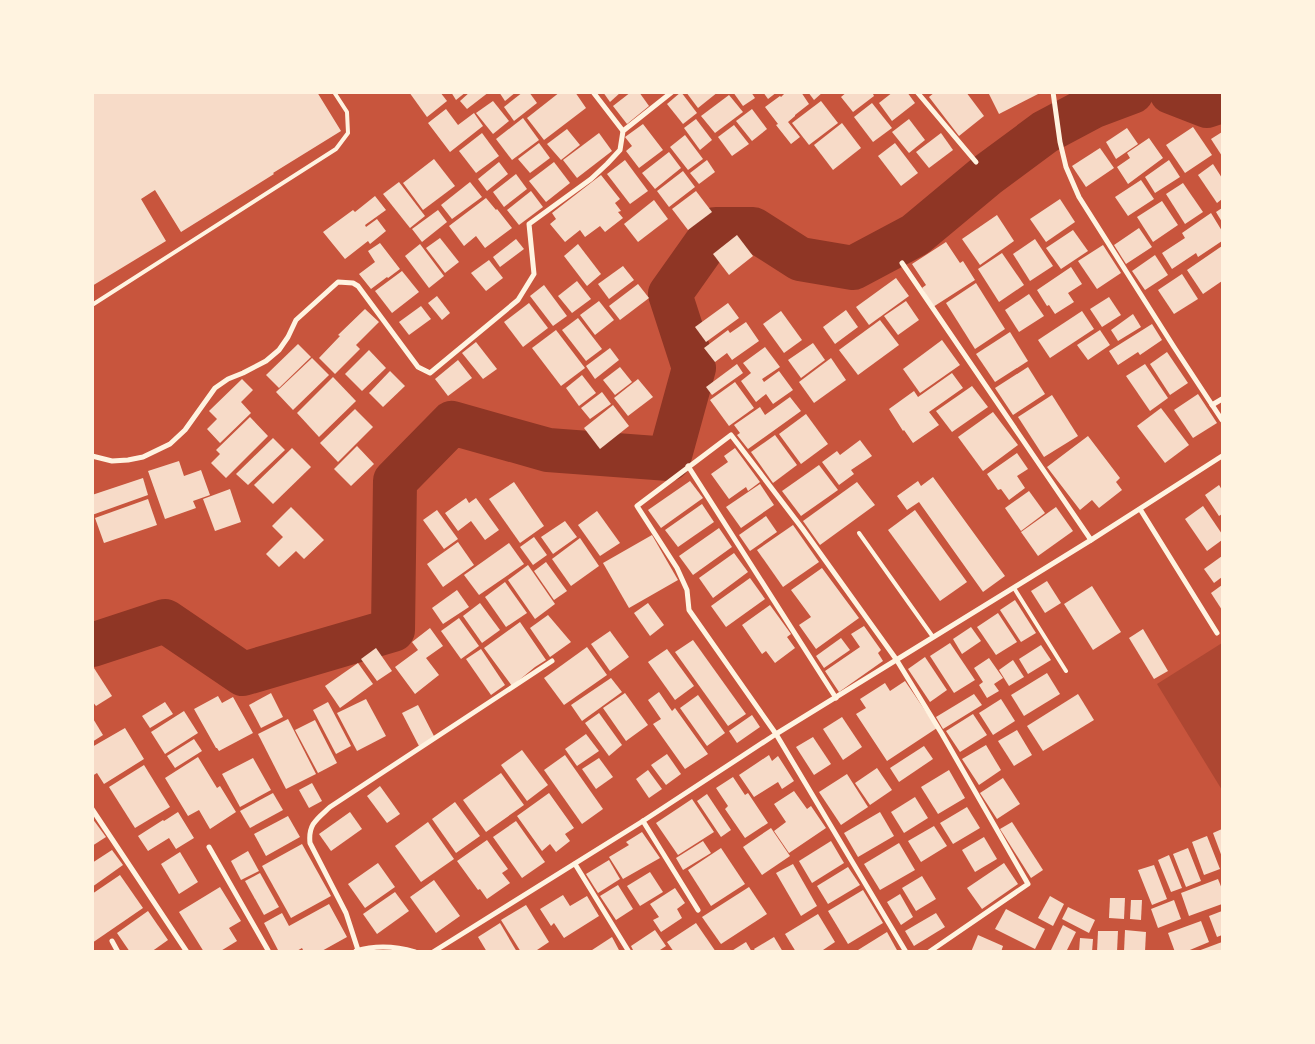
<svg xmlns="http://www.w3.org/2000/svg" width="1315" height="1044" viewBox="0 0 1315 1044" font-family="Rubik,sans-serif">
<rect width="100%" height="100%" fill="#c8553d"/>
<polygon fill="#ae4732" points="1222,643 1222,790 1157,684"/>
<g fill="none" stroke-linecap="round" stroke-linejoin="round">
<g stroke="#8f3625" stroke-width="44">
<polyline points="1171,92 1207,106 1222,101"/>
<polyline points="92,645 165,621 243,674 393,630 395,481 452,423 548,450 669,459 694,368 670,294 716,229 753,229 800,259 853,268 915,235 987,175 1045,132 1092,107 1132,92"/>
</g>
</g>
<g fill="#f7dbc8">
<polygon points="92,92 317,92 341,131 273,173 274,174 181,232 155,190 141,199 166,241 92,286"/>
<polygon points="409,92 440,92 447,101 427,117"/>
<polygon points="451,92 466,92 456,100"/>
<polygon points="470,92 489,92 467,109 460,101"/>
<polygon points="499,92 516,92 505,101"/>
<polygon points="523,92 529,92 537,103 514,121 504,107"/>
<polygon points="560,92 575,92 586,108 544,140 527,118"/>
<polygon points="603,92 621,92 610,102"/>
<polygon points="631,92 639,92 649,106 627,124 613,106"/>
<polygon points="681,92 697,113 683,124 667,104"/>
<polygon points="686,92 718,92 698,108"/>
<polygon points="733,92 751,92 755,98 743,106"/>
<polygon points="763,92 777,92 768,99"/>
<polygon points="786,92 801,92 809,104 795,115 795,116 788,122 800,137 791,144 776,125 778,124 765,107 780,96 781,97"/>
<polygon points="808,92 823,92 814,100"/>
<polygon points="847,92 872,92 874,96 853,112 841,97"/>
<polygon points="893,92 907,92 915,103 892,121 879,103"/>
<polygon points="935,92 966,92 984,116 959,136 929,97"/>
<polygon points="988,92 1042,92 999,114"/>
<polygon points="729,95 743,112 715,133 701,116"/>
<polygon points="493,101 509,121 493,134 476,113"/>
<polygon points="821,101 838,123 809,145 792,123"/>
<polygon points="872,103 892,128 873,142 854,117"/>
<polygon points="446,109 458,125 474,113 483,126 450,152 428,123"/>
<polygon points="752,109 767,129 752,141 736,121"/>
<polygon points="523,118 539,140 512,160 496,139"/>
<polygon points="696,119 712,140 700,150 684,128"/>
<polygon points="909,119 925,140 909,153 892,132"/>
<polygon points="842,123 861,148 833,170 814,145"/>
<polygon points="643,124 663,150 639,168 626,151 632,146 625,137"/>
<polygon points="734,125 749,144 732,156 718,137"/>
<polygon points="1193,127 1212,155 1185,173 1166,145"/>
<polygon points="1127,128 1138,144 1116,159 1106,142"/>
<polygon points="567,129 580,145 561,160 547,144"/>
<polygon points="1222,132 1222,156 1211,139"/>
<polygon points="482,133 499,156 476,173 459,151"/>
<polygon points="599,133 612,151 577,178 563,160"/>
<polygon points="941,133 953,150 929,168 916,152"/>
<polygon points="685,135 703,159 688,170 670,147"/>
<polygon points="1149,138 1163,158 1128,184 1117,167 1130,158 1127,153"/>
<polygon points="539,143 550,158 530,173 518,159"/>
<polygon points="895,143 918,173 901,186 878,156"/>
<polygon points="1100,148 1114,168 1086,187 1072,166"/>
<polygon points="669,152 681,168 655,189 642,173"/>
<polygon points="434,159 455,186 423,210 403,183"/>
<polygon points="625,160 648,191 630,204 607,174"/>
<polygon points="707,160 715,172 699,184 690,173"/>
<polygon points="1169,160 1180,177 1155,193 1145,177"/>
<polygon points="499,162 508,174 487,191 478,179"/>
<polygon points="554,162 570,183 546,202 529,181"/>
<polygon points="1213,164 1222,178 1222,199 1217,203 1198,175"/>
<polygon points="683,171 695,187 669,207 657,191"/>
<polygon points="516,174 527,189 504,207 493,192"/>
<polygon points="601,175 620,199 615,203 621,211 618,212 623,218 605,232 600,226 585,237 580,230 565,242 550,224 556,219 552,213"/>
<polygon points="1141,180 1154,199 1128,216 1115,197"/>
<polygon points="399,182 425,216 410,228 383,194"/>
<polygon points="470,182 482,197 452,219 441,205"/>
<polygon points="1183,183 1203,212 1185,224 1166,194"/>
<polygon points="531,191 543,207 519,225 507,210"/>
<polygon points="696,191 712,212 688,230 672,209"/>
<polygon points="375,196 386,210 365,225 366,227 377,219 386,231 370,244 368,241 345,259 323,232 353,210 355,212"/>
<polygon points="486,198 496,210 497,209 512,228 485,248 476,236 464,246 449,226"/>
<polygon points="1060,199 1075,222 1046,242 1030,219"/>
<polygon points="654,200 668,219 638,242 624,224"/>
<polygon points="1162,201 1178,225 1153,242 1137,217"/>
<polygon points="1222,208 1222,222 1216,212"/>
<polygon points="438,210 447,222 422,242 412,229"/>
<polygon points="1211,213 1222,231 1222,241 1198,257 1196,253 1172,269 1162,253 1185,238 1182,233"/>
<polygon points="997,215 1014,241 980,265 962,239"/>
<polygon points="1139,228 1152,247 1126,264 1114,245"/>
<polygon points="1073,230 1088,251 1061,269 1046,248"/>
<polygon points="737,235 753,256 729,275 713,254"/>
<polygon points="440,238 459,262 445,273 426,248"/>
<polygon points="516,239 524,249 500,267 493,257"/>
<polygon points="1035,239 1053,266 1030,281 1013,254"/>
<polygon points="946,242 960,263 963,261 975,280 933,307 922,288 926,285 912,264"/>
<polygon points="380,243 400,269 388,278 387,277 371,289 359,274 375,262 368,251"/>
<polygon points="420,244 444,276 429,288 405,256"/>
<polygon points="578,244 601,274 587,286 564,256"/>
<polygon points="1103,245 1121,273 1097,289 1078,261"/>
<polygon points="1222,246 1222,281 1203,294 1187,270"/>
<polygon points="1002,253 1024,285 999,302 978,269"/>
<polygon points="1155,255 1168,275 1145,290 1132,271"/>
<polygon points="489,260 503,278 486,291 471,273"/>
<polygon points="623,266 634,280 609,299 598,284"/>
<polygon points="1071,267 1082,284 1068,293 1074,302 1055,314 1049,305 1047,306 1037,290"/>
<polygon points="402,271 419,292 392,313 375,291"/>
<polygon points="1182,274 1198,299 1174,314 1158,290"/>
<polygon points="896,278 909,296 869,325 856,307"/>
<polygon points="577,281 591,299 572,313 558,296"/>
<polygon points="976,283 1005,329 975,349 946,303"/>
<polygon points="638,284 649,298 620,320 609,306"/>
<polygon points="544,285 567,316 553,326 530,296"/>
<polygon points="1029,294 1044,316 1019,332 1005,310"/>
<polygon points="437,296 450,313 442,320 428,303"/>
<polygon points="1109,297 1121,315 1102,327 1090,309"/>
<polygon points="599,301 614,320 595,335 580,315"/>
<polygon points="906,301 919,320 898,335 884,316"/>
<polygon points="529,303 548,328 523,347 504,322"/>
<polygon points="728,303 739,318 706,342 695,327"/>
<polygon points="421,306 431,319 409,335 399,322"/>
<polygon points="365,309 379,322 356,345 360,349 335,374 319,358 340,336 338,335"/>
<polygon points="846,310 858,327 835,344 823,327"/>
<polygon points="781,311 802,340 784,353 763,324"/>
<polygon points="1082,311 1094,329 1050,358 1038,340"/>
<polygon points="1133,314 1141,327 1118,341 1111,330"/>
<polygon points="578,318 602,349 586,361 562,330"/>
<polygon points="880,320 899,345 858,375 839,350"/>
<polygon points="746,322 759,341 732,360 727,353 715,362 704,348 728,330 730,333"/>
<polygon points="1152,324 1162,340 1140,355 1138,352 1118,365 1109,351"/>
<polygon points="556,330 585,368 561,386 532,348"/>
<polygon points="1100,330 1110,345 1088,360 1077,345"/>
<polygon points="1010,332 1028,361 995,382 976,354"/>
<polygon points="942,340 960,365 920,393 903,369"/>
<polygon points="476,342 497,369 483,379 462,353"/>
<polygon points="813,343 825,360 801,378 788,360"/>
<polygon points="298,344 311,357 279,388 266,375"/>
<polygon points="765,347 780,367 762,379 764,382 779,371 793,390 773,404 766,394 756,402 741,381 751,373 743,363"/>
<polygon points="610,348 619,360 595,379 586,366"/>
<polygon points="369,350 386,368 362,391 345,374"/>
<polygon points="1167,352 1188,383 1170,395 1150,364"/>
<polygon points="312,358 329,375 293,410 276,392"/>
<polygon points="831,358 846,380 814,403 799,382"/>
<polygon points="458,360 472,378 448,396 435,379"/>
<polygon points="737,364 743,373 712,395 706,387"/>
<polygon points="1145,364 1168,398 1150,411 1126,376"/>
<polygon points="620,367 632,382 615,395 603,380"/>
<polygon points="1028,367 1045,394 1013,415 995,388"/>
<polygon points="390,371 405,386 383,407 369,393"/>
<polygon points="952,373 963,388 929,412 939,425 913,443 904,430 903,431 889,409 914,391 918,397"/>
<polygon points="582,375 596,393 579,406 566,388"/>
<polygon points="333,377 356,401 319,437 297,413"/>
<polygon points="242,379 253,390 241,402 251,413 220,443 207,429 217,419 209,411"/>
<polygon points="638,379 653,397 628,416 614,398"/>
<polygon points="735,382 754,408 729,426 710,400"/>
<polygon points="972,386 988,407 952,432 936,411"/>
<polygon points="602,392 611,404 590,419 581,408"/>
<polygon points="1198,394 1217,423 1193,438 1174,410"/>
<polygon points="1052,395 1078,436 1044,457 1018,417"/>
<polygon points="790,397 801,411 748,449 737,435 740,433 734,425 760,407 765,415"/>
<polygon points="613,405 629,426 600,449 584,428"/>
<polygon points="1161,408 1189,445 1165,463 1137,426"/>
<polygon points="355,409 373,427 338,462 320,443"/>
<polygon points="993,412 1018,445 983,471 958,437"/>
<polygon points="806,414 828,444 801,464 779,434"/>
<polygon points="250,417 268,436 226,478 211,463 220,454 216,450"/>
<polygon points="775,435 797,465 773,483 751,452"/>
<polygon points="1088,436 1120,478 1116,482 1122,490 1099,508 1092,500 1080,510 1047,467"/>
<polygon points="273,438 285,450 248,485 236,474"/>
<polygon points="860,440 872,456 851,470 854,474 839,485 822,462 837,451 840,455"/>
<polygon points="357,446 374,464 351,486 334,469"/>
<polygon points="292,448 311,467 273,504 254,485"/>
<polygon points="735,448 760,482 748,491 746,487 729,499 711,474 728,462 724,456"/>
<polygon points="1017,453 1028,469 1017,476 1025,488 1009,500 1001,489 998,490 987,474"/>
<polygon points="179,461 184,476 201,470 210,495 193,501 196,508 165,519 148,471"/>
<polygon points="819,465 838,490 801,516 782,491"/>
<polygon points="933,477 1005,576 983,592 919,502 907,510 897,496 918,481 921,486"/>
<polygon points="143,478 148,495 92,515 92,495"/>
<polygon points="690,481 703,498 661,528 648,510"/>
<polygon points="514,482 544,526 520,543 489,499"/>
<polygon points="857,482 875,505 820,545 803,521"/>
<polygon points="760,484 774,505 741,528 726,507"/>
<polygon points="1219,485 1222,490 1222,514 1219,516 1205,495"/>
<polygon points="230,489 241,522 215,531 203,499"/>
<polygon points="1029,491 1045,513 1021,531 1005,508"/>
<polygon points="466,498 469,503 476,498 499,530 485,540 471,521 458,531 445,513"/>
<polygon points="148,499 157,525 104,543 95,518"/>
<polygon points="702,504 714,522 678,547 665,530"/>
<polygon points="1203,506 1222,534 1222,540 1207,551 1185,519"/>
<polygon points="291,507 324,540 304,559 296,551 279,567 266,554 283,537 272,526"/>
<polygon points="1056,507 1073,531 1038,556 1021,532"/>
<polygon points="437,510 458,539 444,549 423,520"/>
<polygon points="915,510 967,582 940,601 888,530"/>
<polygon points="597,511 620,543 600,556 578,525"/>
<polygon points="766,516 777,532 750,551 739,535"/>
<polygon points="565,521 577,537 553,554 541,537"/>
<polygon points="793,525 819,562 783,587 757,550"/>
<polygon points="719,528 732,547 693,575 679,556"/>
<polygon points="652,535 678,580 629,608 603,563"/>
<polygon points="534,537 547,555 533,565 520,547"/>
<polygon points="580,538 599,566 571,586 552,559"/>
<polygon points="458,542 474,565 443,587 427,564"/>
<polygon points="509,543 524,564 479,595 464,575"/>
<polygon points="734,553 748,572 713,598 699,578"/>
<polygon points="1222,556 1222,577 1214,583 1204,569"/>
<polygon points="546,562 567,591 554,600 534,571"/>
<polygon points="528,565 555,604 535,619 508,580"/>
<polygon points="822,568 859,618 816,649 799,625 811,617 791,590"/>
<polygon points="750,578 765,599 726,627 711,606"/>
<polygon points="1047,581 1061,603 1045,613 1031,591"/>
<polygon points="505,582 527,613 506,627 485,597"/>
<polygon points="1222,585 1222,610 1211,593"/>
<polygon points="1092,586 1121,632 1093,650 1064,604"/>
<polygon points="457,590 469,607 443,624 432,608"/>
<polygon points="1015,600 1036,633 1021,642 1000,610"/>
<polygon points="480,603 500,630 482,643 463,616"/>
<polygon points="648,603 664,625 650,636 634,613"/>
<polygon points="770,605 791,634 787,637 795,648 775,663 766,651 762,654 742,625"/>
<polygon points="998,613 1017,642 996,655 977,627"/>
<polygon points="548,615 571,642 550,657 530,628"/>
<polygon points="459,618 479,646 461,659 441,631"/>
<polygon points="520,622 546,660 535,667 512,686 484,648"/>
<polygon points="864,626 881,650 878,653 883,661 839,692 825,671 860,647 851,634"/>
<polygon points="971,627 981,641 962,654 953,639"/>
<polygon points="430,628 443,646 426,658 439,675 415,694 395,667 418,650 412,642"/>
<polygon points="1143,629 1168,671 1154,679 1129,638"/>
<polygon points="610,631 629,657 610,671 591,644"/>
<polygon points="841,638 850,650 824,668 816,656"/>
<polygon points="693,640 746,714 728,726 675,652"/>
<polygon points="950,643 975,680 954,693 930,656"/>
<polygon points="1041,645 1051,660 1028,674 1019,659"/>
<polygon points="587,647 607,675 564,705 544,678"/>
<polygon points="376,648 392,671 377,681 361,659"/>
<polygon points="481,649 505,685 491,695 466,659"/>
<polygon points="667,649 694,686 675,700 648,662"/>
<polygon points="925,657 947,690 930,702 908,669"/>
<polygon points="989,658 1003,678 994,684 999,691 987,698 979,685 983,682 974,668"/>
<polygon points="1013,660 1024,677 1009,686 999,670"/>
<polygon points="358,663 373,684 340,708 325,686"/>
<polygon points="92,665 112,696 96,706 92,701"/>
<polygon points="1047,673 1060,694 1024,716 1011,695"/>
<polygon points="611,678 622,692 582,721 571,705"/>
<polygon points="905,681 937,728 887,761 856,714 866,708 860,699 885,683 890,691"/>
<polygon points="659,692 672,711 675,708 708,754 685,769 653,724 661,719 648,700"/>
<polygon points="271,693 283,717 261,728 249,705"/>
<polygon points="625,693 648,725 626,741 603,708"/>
<polygon points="974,694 982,705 943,729 936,717"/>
<polygon points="1078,694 1094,720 1043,751 1027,726"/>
<polygon points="698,695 725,733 707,746 680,708"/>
<polygon points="218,696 222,703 233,697 253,733 219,751 217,748 216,748 194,709"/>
<polygon points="366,699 386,736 357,751 337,713"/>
<polygon points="1001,699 1015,721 993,735 979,713"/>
<polygon points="165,702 173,714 150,728 142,716"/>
<polygon points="328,702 351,746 336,754 313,710"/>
<polygon points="418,705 435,738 419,746 402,713"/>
<polygon points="184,711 198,733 165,754 151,732"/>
<polygon points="599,713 622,745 609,756 585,723"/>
<polygon points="973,714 987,735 960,752 946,731"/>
<polygon points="752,715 760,727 737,743 729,731"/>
<polygon points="92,717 103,735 92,742"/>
<polygon points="842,717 862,747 843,760 823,729"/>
<polygon points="288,719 316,774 286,789 258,734"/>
<polygon points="315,720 337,763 318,773 295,730"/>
<polygon points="125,728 144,759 104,784 97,773 92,776 92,747"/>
<polygon points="1017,730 1032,755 1014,766 998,741"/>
<polygon points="586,734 599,751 577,766 565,749"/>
<polygon points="813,737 831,764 814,775 796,747"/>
<polygon points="194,739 202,751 175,768 167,756"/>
<polygon points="986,745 1001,770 979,785 962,759"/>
<polygon points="924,746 933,759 899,782 890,768"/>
<polygon points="522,750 548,785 527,801 501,765"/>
<polygon points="667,754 681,774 666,785 651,765"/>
<polygon points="565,755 603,809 582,824 544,770"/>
<polygon points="769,755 772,761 778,756 794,781 782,789 778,782 754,797 739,775"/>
<polygon points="198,757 217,788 220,786 236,812 210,829 199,810 188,816 165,778"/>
<polygon points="253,758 271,790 240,807 222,774"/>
<polygon points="599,758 613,777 596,789 582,769"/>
<polygon points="144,765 170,807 135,828 109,787"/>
<polygon points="877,768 892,790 870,805 855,783"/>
<polygon points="648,770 662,789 649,798 636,779"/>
<polygon points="949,770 965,798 938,814 921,787"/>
<polygon points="501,773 524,805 486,832 463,800"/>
<polygon points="847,774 868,807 841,825 819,792"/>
<polygon points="733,777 745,795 748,793 768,823 745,838 725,809 728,806 716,788"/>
<polygon points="1003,778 1020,804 997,819 980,793"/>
<polygon points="312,783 322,801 309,808 299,790"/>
<polygon points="380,786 400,814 387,823 367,796"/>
<polygon points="794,791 807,809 811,806 826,828 789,853 774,831 786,822 774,804"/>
<polygon points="273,793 283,810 250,828 240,811"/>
<polygon points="549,793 574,828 565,834 570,841 556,852 550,844 542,851 517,816"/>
<polygon points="707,794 731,830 721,837 697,801"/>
<polygon points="915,797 928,818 904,833 891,812"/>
<polygon points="692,799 714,832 678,855 656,823"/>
<polygon points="455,802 480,836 456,853 432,819"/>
<polygon points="967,807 980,828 953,844 940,823"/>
<polygon points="178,812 194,838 176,849 169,838 148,851 138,836 163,820 164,821"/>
<polygon points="350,812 362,829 331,851 319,834"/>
<polygon points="880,812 894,836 858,857 844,833"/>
<polygon points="288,816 300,837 266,856 254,834"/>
<polygon points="92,818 106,837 92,846"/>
<polygon points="516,821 545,862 522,878 493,837"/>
<polygon points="428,822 454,859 421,882 395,846"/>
<polygon points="1012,822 1043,870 1031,878 1000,829"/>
<polygon points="934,826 947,846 921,862 908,841"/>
<polygon points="771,828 790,856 762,875 743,847"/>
<polygon points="1222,829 1222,857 1213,833"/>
<polygon points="642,832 660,858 623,879 609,857 629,845 626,842"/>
<polygon points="1207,836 1220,869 1204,875 1192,842"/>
<polygon points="984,837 997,859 975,872 962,850"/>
<polygon points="487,840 508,869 502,873 510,883 487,899 480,889 478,890 457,861"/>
<polygon points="703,841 711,853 683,870 676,858"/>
<polygon points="831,841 844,863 812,883 799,861"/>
<polygon points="899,843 915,870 880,890 864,864"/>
<polygon points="302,844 331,896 291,918 262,866"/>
<polygon points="721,848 745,884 711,906 688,870"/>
<polygon points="1188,848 1201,881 1186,887 1173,854"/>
<polygon points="112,850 123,865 92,887 92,863"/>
<polygon points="248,851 259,871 241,880 231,861"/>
<polygon points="180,852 198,882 179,894 161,864"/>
<polygon points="1169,855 1182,888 1171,892 1158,860"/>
<polygon points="609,860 620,879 598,893 586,874"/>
<polygon points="378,863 395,887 365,908 348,884"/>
<polygon points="1004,863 1018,884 982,909 967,888"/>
<polygon points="793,864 817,906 801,916 776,873"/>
<polygon points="1154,865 1167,899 1152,905 1138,870"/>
<polygon points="848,867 860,885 828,904 817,886"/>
<polygon points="650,872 663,892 640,906 627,886"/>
<polygon points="260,873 279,907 264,915 245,881"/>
<polygon points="120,875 143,908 92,943 92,894"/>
<polygon points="922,876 936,899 916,911 902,888"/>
<polygon points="1218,879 1222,889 1222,904 1189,916 1181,893"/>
<polygon points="434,880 460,916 436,933 410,897"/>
<polygon points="618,885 633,909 616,920 600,896"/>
<polygon points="220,887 241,921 229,928 237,941 219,952 204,952 179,912"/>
<polygon points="749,887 767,914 721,944 702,917"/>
<polygon points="675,888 685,903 677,909 682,918 661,932 653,920 659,917 650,904"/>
<polygon points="863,890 883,923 848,944 828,911"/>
<polygon points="395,892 409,911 377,934 363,914"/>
<polygon points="900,894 913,917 901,925 887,902"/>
<polygon points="563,895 570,906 587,896 599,916 564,938 554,923 551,926 540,909"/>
<polygon points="1050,896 1064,904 1053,926 1038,918"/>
<polygon points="1110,898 1125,898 1124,919 1109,918"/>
<polygon points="1131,900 1142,900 1141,920 1130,919"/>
<polygon points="1174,900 1181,919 1158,928 1151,909"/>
<polygon points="329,904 347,937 320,952 304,952 302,948 295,952 279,952 264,923 282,913 289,926"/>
<polygon points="526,905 549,942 534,952 521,952 501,920"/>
<polygon points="1068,907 1095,920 1089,933 1062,919"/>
<polygon points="1006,909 1045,929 1035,949 995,929"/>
<polygon points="148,911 168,940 151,952 130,952 117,933"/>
<polygon points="1222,911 1222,935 1217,937 1209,916"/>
<polygon points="936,913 945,927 914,946 905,931"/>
<polygon points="818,914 835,942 820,952 796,952 785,934"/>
<polygon points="1201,921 1209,942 1185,952 1175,952 1168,933"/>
<polygon points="500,923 517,952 487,952 478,937"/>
<polygon points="696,923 716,952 674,952 667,942"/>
<polygon points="1063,925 1076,932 1066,952 1050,952"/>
<polygon points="655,930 666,946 657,952 634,952 631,946"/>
<polygon points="1125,930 1146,932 1145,952 1124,952"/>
<polygon points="1098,931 1118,931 1117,952 1097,952"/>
<polygon points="887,932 898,952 859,952 858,950"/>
<polygon points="978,935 1003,946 1001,952 971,952"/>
<polygon points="612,937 620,952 589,952"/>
<polygon points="774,937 783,952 756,952 754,949"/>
<polygon points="1080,938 1093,939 1092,952 1079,952"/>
<polygon points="746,942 752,952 730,952"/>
<polygon points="1222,942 1222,952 1199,952 1198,951"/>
</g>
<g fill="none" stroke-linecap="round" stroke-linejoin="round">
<g stroke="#fff3e0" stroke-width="4">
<polyline points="92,305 336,149 348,133 347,112 334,92"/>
<polyline points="859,533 933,637"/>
<polyline points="1014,588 1066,671"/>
</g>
<g stroke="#fff3e0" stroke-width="5">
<polyline points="593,92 623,131"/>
<polyline points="917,92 976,162"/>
<polyline points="1053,92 1060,142 1066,167 1079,197 1174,347 1222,420"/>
<polyline points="902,263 1091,540"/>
<polyline points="1212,405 1222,399"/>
<polyline points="92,456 112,461 128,460 143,457 170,444 185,430 215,388 228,379 243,373 266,361 279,350 288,337 296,320 338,282 353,283 358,286 418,367 430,373 518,300 534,274 529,224 591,179 607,164 620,150 623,131 672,92"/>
<polyline points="688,466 836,698"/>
<polyline points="1140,509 1217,633"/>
<polyline points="92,809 187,952"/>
<polyline points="643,821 698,910"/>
<polyline points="209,847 269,952"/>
<polyline points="575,864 629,952"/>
<polyline points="112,941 118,952"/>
<path d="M358 950 346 913 310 843C308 824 317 819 330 807L552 661"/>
<path d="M356 951C376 945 395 946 415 952"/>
<polyline points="433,952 643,821 776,734 1091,540 1222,456"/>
<polyline points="906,952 776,734 689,610 687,590 677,568 637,506 731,435 802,528 896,659 942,734 1028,884 929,952"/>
</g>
</g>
<rect width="1315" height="1044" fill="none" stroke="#fff3e0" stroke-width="188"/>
</svg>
